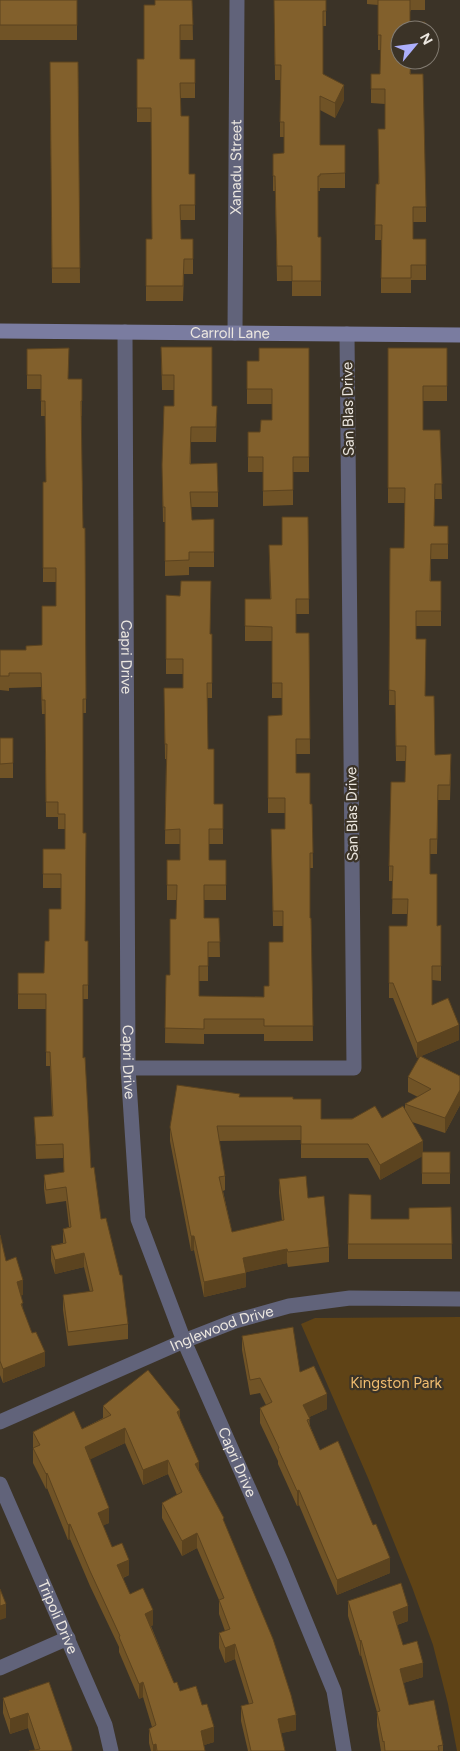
<svg xmlns="http://www.w3.org/2000/svg" width="460" height="1751" viewBox="0 0 460 1751" font-family="Figtree,sans-serif">
<rect width="100%" height="100%" fill="#3b3327"/>
<polygon fill="#5f4316" points="460,1317 460,1751 457,1751 448,1704 433,1645 412,1587 368,1478 301,1324 315,1318"/>
<g fill="none" stroke-linecap="round" stroke-linejoin="round">
<g stroke="#61637a" stroke-width="15">
<path id="s1" d="M125 332 128 1068 138 1219 184 1341 281 1562 334 1691 344 1751"/>
<path id="s2" d="M235 333 237 0"/>
<polyline points="128,1068 354,1068 347,334"/>
<path id="s3" d="M0 1422 184 1341 235 1321 289 1306 350 1298 460 1299"/>
<path id="s4" d="M0 1484 105 1725 111 1751"/>
<polyline points="0,1668 68,1638"/>
</g>
<path stroke="#7a7ca0" stroke-width="15" id="s5" d="M0 331 460 335"/>
</g>
<g fill="#705326">
<rect x="0" y="0" width="77" height="40"/>
<polygon points="192,0 193,40 180,40 180,59 195,59 195,98 181,98 181,116 189,174 195,174 195,220 180,220 181,239 193,239 193,274 184,274 183,301 146,301 146,239 152,239 151,122 137,122 137,59 144,59 155,5"/>
<polygon points="274,0 326,0 326,26 323,26 323,74 344,100 335,118 320,110 320,145 345,145 345,188 320,188 320,191 318,191 318,237 321,237 321,296 292,296 292,281 277,281 275,191 273,191 273,154 284,153 284,137 280,137 280,80 275,80"/>
<polygon points="367,0 425,0 425,10 411,10 400,30 411,74 426,207 426,222 413,222 413,239 426,239 426,280 411,280 411,293 381,293 381,240 375,240 376,184 378,184 385,129 385,104 371,103 371,74 380,74 381,50 378,50 378,5 367,4"/>
<polygon points="50,62 78,62 80,283 52,283"/>
<polygon points="161,347 212,406 217,406 216,442 191,442 191,464 218,492 218,507 191,507 192,520 214,519 214,567 189,567 189,575 165,576 165,522 163,522 162,465 174,406 174,390 162,390"/>
<polygon points="309,348 309,472 293,472 293,505 263,506 263,472 248,472 248,432 260,432 272,420 272,404 247,404 247,361 259,361"/>
<polygon points="388,348 447,348 447,401 423,401 423,430 440,430 442,499 435,499 434,526 448,526 448,559 431,559 431,581 441,581 441,626 416,626 416,639 435,755 451,769 450,800 438,800 437,854 430,854 430,874 437,926 441,925 441,981 432,980 432,1005 459,1040 421,1056 460,1076 460,1105 445,1133 412,1122 423,1152 450,1152 450,1184 422,1184 422,1156 380,1180 368,1158 301,1158 301,1140 219,1141 225,1176 225,1190 223,1191 232,1232 282,1221 279,1193 279,1179 308,1198 329,1247 329,1262 288,1267 287,1263 246,1272 246,1287 204,1297 194,1250 191,1251 170,1141 170,1127 240,1097 293,1099 321,1119 382,1118 405,1109 405,1104 418,1097 408,1092 408,1077 420,1057 417,1058 393,998 389,998 389,926 407,926 407,914 392,914 393,881 389,881 389,866 405,782 406,761 396,761 395,705 389,705 390,548 404,548 405,503 388,503"/>
<polygon points="27,349 69,379 82,379 82,416 81,416 86,699 86,713 83,713 83,833 85,941 88,941 88,999 83,999 83,1058 91,1168 101,1219 128,1324 128,1339 68,1346 63,1310 63,1295 90,1292 84,1267 55,1274 51,1261 51,1246 63,1243 63,1229 69,1227 66,1201 46,1204 44,1189 44,1175 64,1172 63,1158 36,1159 34,1117 52,1116 50,1066 46,1066 46,1009 18,1009 18,973 44,973 49,941 61,909 61,888 43,888 43,849 65,849 65,829 58,829 58,817 46,817 45,714 42,714 41,687 9,688 9,691 0,690 0,650 26,650 42,645 56,606 56,582 43,582 43,482 46,482 45,416 41,416 41,389 27,389"/>
<polygon points="308,517 309,614 296,614 296,633 309,633 310,754 296,754 296,773 310,804 312,804 313,868 310,868 310,918 311,918 313,1041 264,1041 264,1034 204,1034 204,1044 165,1043 166,975 170,975 176,919 177,900 167,900 167,860 180,860 180,844 165,844 166,759 165,759 164,688 183,688 183,674 166,674 166,595 210,634 212,634 212,698 207,698 208,749 214,804 223,804 223,844 209,844 209,860 226,860 226,900 204,900 204,918 219,918 220,957 208,957 208,981 199,981 199,996 264,997 269,986 283,942 283,926 273,926 271,829 285,829 285,813 268,813 268,716 282,715 282,698 272,698 272,641 245,641 245,599 270,599 269,545 282,545"/>
<rect x="0" y="738" width="13" height="40"/>
<polygon points="451,1207 452,1259 348,1259 348,1244 371,1219 409,1219"/>
<polygon points="0,1235 6,1261 23,1295 21,1295 23,1311 45,1366 3,1383 0,1375"/>
<polygon points="242,1336 300,1372 327,1409 309,1417 310,1426 320,1450 390,1573 337,1595 299,1505 297,1506 278,1464 278,1461 260,1423 260,1408 266,1405 260,1393 250,1395 242,1350"/>
<polygon points="103,1406 180,1419 199,1471 224,1522 296,1730 281,1733 285,1751 248,1751 241,1721 241,1706 249,1704 235,1659 225,1663 219,1648 219,1633 225,1631 219,1614 219,1600 197,1548 182,1556 162,1518 162,1503 177,1495 168,1474 143,1485 125,1443 90,1459 109,1523 103,1525 112,1547 129,1575 123,1578 130,1594 153,1625 151,1626 174,1683 180,1691 202,1705 214,1742 204,1745 205,1751 151,1751 149,1743 149,1729 152,1727 143,1697 139,1699 119,1652 119,1647 90,1586 70,1539 68,1540 47,1488 46,1489 33,1463 33,1432 82,1429 103,1418"/>
<polygon points="348,1601 408,1621 397,1625 403,1645 423,1677 403,1683 409,1705 443,1745 443,1751 381,1751 377,1726 377,1712 361,1655 360,1656 348,1616"/>
<polygon points="49,1682 72,1748 35,1750 28,1728 10,1734 3,1713 3,1698"/>
</g>
<g fill="#5b431f">
<polygon points="344,85 344,100 335,118 335,103"/>
<polygon points="459,1025 459,1040 417,1058 417,1043"/>
<polygon points="460,1090 460,1105 445,1133 445,1118"/>
<polygon points="423,1141 423,1156 380,1180 380,1165"/>
<polygon points="191,1236 194,1236 194,1250 191,1251"/>
<polygon points="287,1249 287,1263 243,1273 243,1258"/>
<polygon points="84,1253 84,1267 55,1274 55,1260"/>
<polygon points="246,1273 246,1287 204,1297 204,1282"/>
<polygon points="23,1280 23,1295 17,1297 17,1282"/>
<polygon points="45,1352 45,1366 3,1383 3,1369"/>
<polygon points="327,1394 327,1409 303,1420 303,1405"/>
<polygon points="180,1410 180,1425 177,1412"/>
<polygon points="125,1428 125,1443 85,1462 85,1447"/>
<polygon points="168,1460 168,1474 143,1485 143,1470"/>
<polygon points="199,1462 199,1477 195,1464"/>
<polygon points="47,1473 47,1488 46,1489 46,1474"/>
<polygon points="299,1490 299,1505 297,1506 297,1491"/>
<polygon points="109,1508 109,1523 98,1528 98,1513"/>
<polygon points="70,1524 70,1539 68,1540 68,1525"/>
<polygon points="197,1533 197,1548 182,1556 182,1541"/>
<polygon points="390,1558 390,1573 337,1595 337,1580"/>
<polygon points="129,1560 129,1575 117,1580 117,1565"/>
<polygon points="6,1604 6,1618 0,1620 0,1606"/>
<polygon points="408,1606 408,1621 393,1626 393,1612"/>
<polygon points="153,1610 153,1625 145,1629 145,1614"/>
<polygon points="361,1640 361,1655 360,1656 360,1641"/>
<polygon points="235,1644 235,1659 225,1663 225,1648"/>
<polygon points="423,1663 423,1677 400,1684 400,1669"/>
<polygon points="143,1682 143,1697 139,1699 139,1684"/>
<polygon points="28,1713 28,1728 10,1734 10,1719"/>
<polygon points="296,1715 296,1730 278,1734 278,1719"/>
<polygon points="214,1727 214,1742 201,1746 201,1731"/>
<polygon points="156,1744 156,1751 153,1751 153,1745"/>
</g>
<g fill="#82602c" stroke="#5b431f">
<rect x="0" y="0" width="77" height="25"/>
<polygon points="155,0 192,0 193,25 180,25 180,59 195,59 195,83 180,83 181,116 189,116 189,174 195,174 195,205 180,205 181,239 193,239 193,259 184,259 183,286 146,286 146,239 152,239 151,108 137,108 137,59 144,59 144,5 155,5"/>
<polygon points="274,0 326,0 326,11 323,11 323,74 344,85 335,103 320,96 320,145 345,145 345,173 320,174 320,176 318,176 318,237 321,237 321,281 292,281 292,266 277,266 275,176 273,176 273,154 284,153 284,122 280,122 281,65 275,65"/>
<polygon points="378,0 410,0 410,22 425,22 425,30 400,30 400,60 411,60 410,74 423,74 426,207 413,207 413,239 426,239 426,265 411,265 411,278 381,278 382,225 375,225 376,184 379,184 378,129 385,129 385,89 371,89 371,74 380,74 381,35 378,35"/>
<polygon points="50,62 78,62 80,268 52,268"/>
<polygon points="161,347 212,347 212,406 217,406 216,427 191,427 190,464 217,463 218,492 190,492 192,520 214,519 214,552 189,552 189,560 165,561 165,507 163,507 162,465 164,406 174,406 174,375 162,375"/>
<polygon points="69,348 68,379 82,379 82,401 81,401 83,528 85,528 86,699 83,699 83,833 86,833 85,941 88,941 88,985 83,985 83,1058 85,1057 91,1168 94,1167 101,1219 106,1218 120,1275 122,1275 128,1324 68,1332 63,1295 93,1291 84,1253 55,1260 51,1246 66,1243 63,1229 71,1227 66,1187 46,1190 44,1175 64,1172 63,1144 36,1145 34,1117 53,1116 50,1052 46,1052 46,994 18,994 18,973 44,973 45,941 49,941 49,909 61,909 61,874 43,874 43,849 65,849 65,814 58,814 58,802 46,802 45,700 42,700 41,673 9,673 9,676 0,676 0,650 26,650 26,646 42,645 42,606 56,606 56,568 43,568 43,482 46,482 45,401 41,401 41,375 27,375 27,349"/>
<polygon points="259,348 309,348 309,457 293,457 293,490 263,491 263,457 248,457 248,432 260,432 261,420 272,420 272,389 247,389 247,361 259,361"/>
<polygon points="388,348 447,348 447,386 423,386 423,430 440,430 442,484 435,484 434,526 448,526 448,544 431,544 430,581 441,581 441,611 416,611 416,639 426,639 425,696 434,696 435,755 451,754 450,785 438,785 437,839 430,839 430,874 437,874 437,926 441,925 441,966 432,966 432,1005 448,998 459,1025 417,1043 393,983 389,983 389,926 407,926 408,899 392,899 393,866 389,866 391,782 405,782 406,746 396,746 395,691 389,690 390,548 404,548 405,488 388,488"/>
<polygon points="282,517 308,517 309,599 296,599 296,633 309,633 310,739 296,739 296,773 310,773 310,804 312,804 313,853 310,853 310,918 311,918 313,1026 264,1026 264,1019 204,1019 204,1029 165,1028 166,975 170,975 170,919 176,919 177,885 167,885 167,860 180,860 180,829 165,830 167,744 165,744 164,688 183,688 183,659 166,659 166,595 180,596 181,581 211,581 210,634 212,634 212,683 207,683 208,749 214,749 214,804 223,804 223,829 209,829 209,860 226,860 226,885 204,885 204,918 219,918 220,942 208,942 208,966 199,966 199,996 264,997 264,986 269,986 269,942 283,942 283,911 273,911 271,829 285,829 285,798 268,798 268,716 282,715 282,683 272,683 272,627 245,626 245,599 271,599 269,545 282,545"/>
<polygon points="0,738 13,738 13,763 0,764"/>
<polygon points="420,1056 460,1076 460,1090 445,1118 405,1104 431,1089 408,1077"/>
<polygon points="177,1085 240,1094 239,1097 293,1097 293,1099 321,1099 321,1119 352,1119 375,1106 382,1118 403,1106 423,1141 380,1165 368,1144 301,1144 301,1126 217,1126 225,1176 219,1177 232,1232 284,1220 279,1179 306,1176 308,1198 324,1196 329,1247 288,1252 287,1249 243,1258 246,1273 204,1282 194,1236 191,1236 170,1127"/>
<rect x="422" y="1152" width="28" height="21"/>
<polygon points="349,1194 371,1195 371,1219 409,1219 409,1208 451,1207 452,1244 348,1244"/>
<polygon points="0,1235 6,1261 16,1257 23,1280 17,1282 23,1303 21,1304 32,1333 36,1332 45,1352 3,1369 0,1361"/>
<polygon points="293,1327 300,1372 314,1366 327,1394 303,1405 310,1419 307,1420 320,1450 338,1441 373,1525 376,1524 390,1558 337,1580 299,1490 297,1491 278,1449 279,1448 260,1408 272,1402 260,1378 250,1380 242,1336"/>
<polygon points="148,1370 180,1410 177,1412 199,1462 195,1464 224,1518 223,1519 273,1639 291,1695 296,1715 278,1719 285,1751 251,1751 241,1706 253,1703 235,1644 225,1648 219,1633 230,1629 219,1600 224,1598 197,1533 182,1541 162,1503 182,1492 168,1460 143,1470 125,1428 85,1447 109,1508 98,1513 112,1547 122,1543 129,1560 117,1565 130,1594 143,1588 153,1610 145,1614 174,1683 177,1682 180,1691 196,1686 202,1705 207,1704 214,1727 201,1731 205,1751 157,1751 156,1744 153,1745 149,1729 156,1725 143,1682 139,1684 119,1637 120,1636 90,1571 70,1524 68,1525 47,1473 46,1474 33,1448 40,1445 33,1432 74,1411 82,1429 111,1415 103,1406"/>
<polygon points="401,1583 408,1606 393,1612 403,1645 417,1641 423,1663 400,1669 409,1705 434,1700 443,1745 438,1746 439,1751 385,1751 384,1741 383,1742 377,1712 380,1711 361,1640 360,1641 348,1601"/>
<polygon points="0,1589 6,1604 0,1606"/>
<polygon points="49,1682 72,1748 72,1751 29,1751 40,1749 28,1713 10,1719 3,1698"/>
</g>
<g text-anchor="middle" stroke-width="4.5" stroke-linejoin="round" paint-order="stroke">
<g font-size="15" fill="#ece7e0" stroke="#3b3327">
<text dy="5" stroke="none"><textPath href="#s2" startOffset="166">Xanadu Street</textPath></text>
<text dy="5" stroke="none"><textPath href="#s5" startOffset="230">Carroll Lane</textPath></text>
<text transform="translate(348 409) rotate(-91)" y="5">San Blas Drive</text>
<text dy="5" stroke="none"><textPath href="#s1" startOffset="325">Capri Drive</textPath></text>
<text transform="translate(352 814) rotate(-91)" y="5">San Blas Drive</text>
<text dy="5" stroke="none"><textPath href="#s1" startOffset="730">Capri Drive</textPath></text>
<text dy="5" stroke="none"><textPath href="#s3" startOffset="241">Inglewood Drive</textPath></text>
<text dy="5" stroke="none"><textPath href="#s1" startOffset="1150">Capri Drive</textPath></text>
<text dy="5" stroke="none"><textPath href="#s4" startOffset="145">Tripoli Drive</textPath></text>
</g>
<g font-size="15" fill="#f0bc6f" stroke="#3b3327">
<text x="396" y="1388">Kingston Park</text>
</g>
</g>
<g transform="translate(415 45) rotate(61)"><circle r="24" fill="#3b3327" stroke="#827b71"/>
<path d="M0-4L9 19L0 12L-9 19Z" fill="#adaffb"/>
<text y="-8" font-size="14" font-weight="bold" text-anchor="middle" fill="#ece7e0">N</text>
</g>
</svg>
